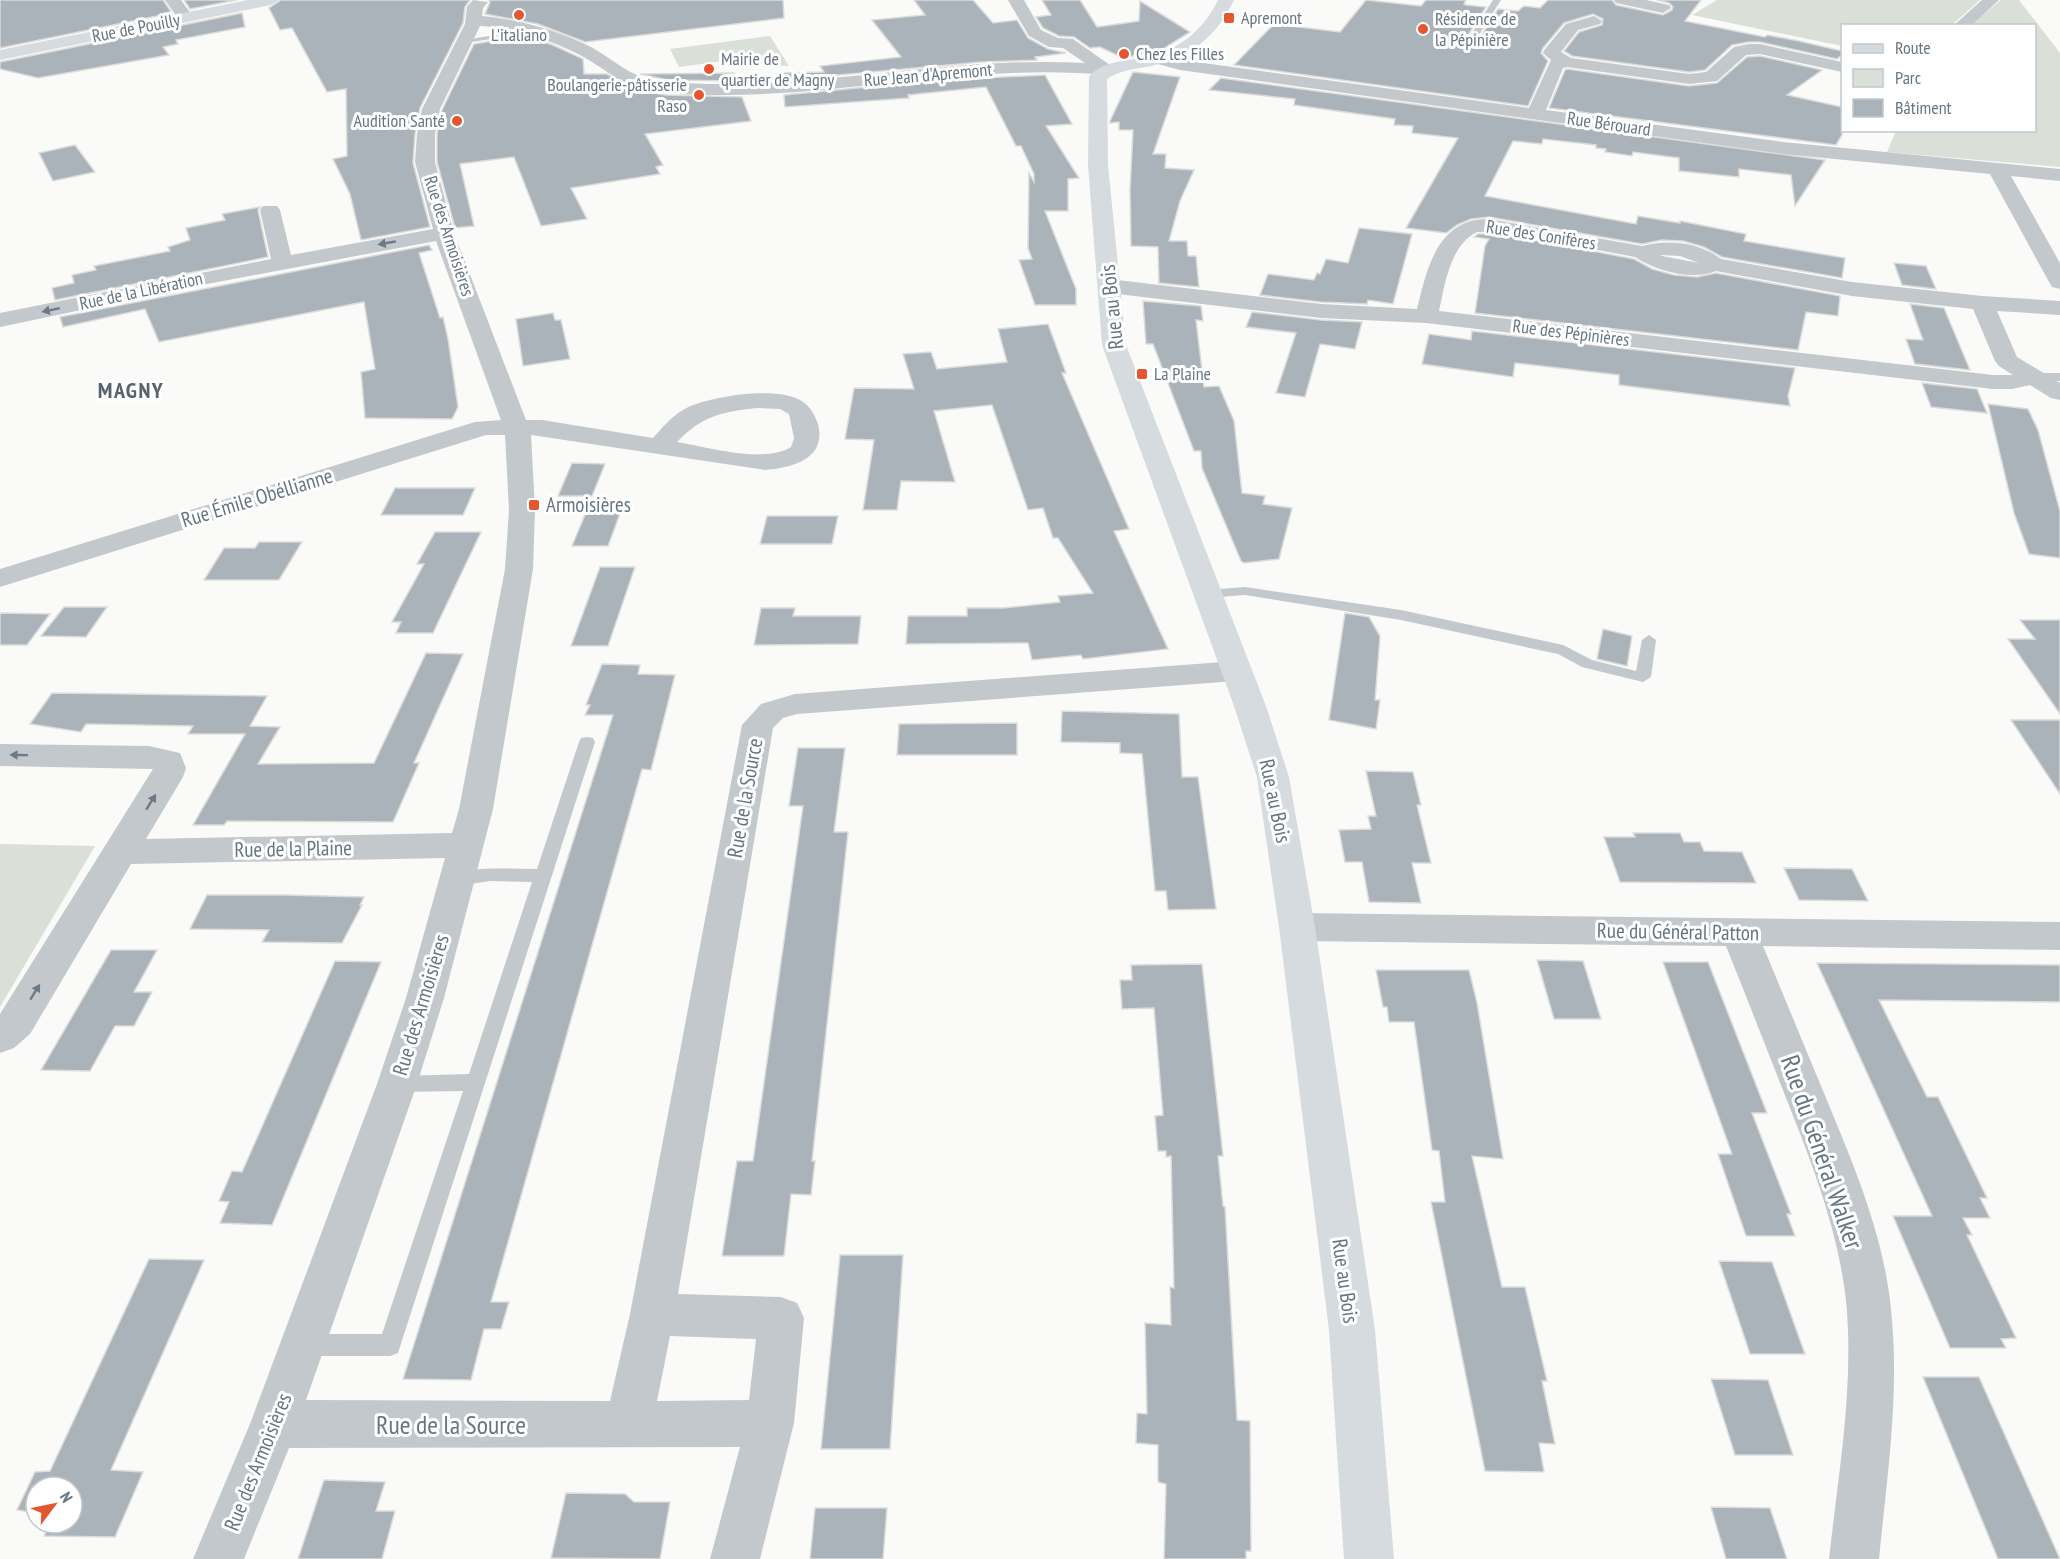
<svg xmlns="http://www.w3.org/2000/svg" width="2060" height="1559" viewBox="0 0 2060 1559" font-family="'PT Sans Narrow',sans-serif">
<rect width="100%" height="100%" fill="#fafaf8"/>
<g fill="#dadfd7">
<polygon points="1717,0 1980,0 1952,25 1842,26 1842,46 1692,15"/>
<polygon points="2001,0 2019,0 2060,53 2060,167 1887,152 1896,131 2034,130 2034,26 1971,25"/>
<polygon points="770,36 789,66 740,64 737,59 679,67 670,49"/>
<polygon points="0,844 95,846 0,1007"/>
</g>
<g fill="#aab3b9" stroke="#dcdcda" stroke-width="1.5">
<polygon points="0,0 163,0 172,13 0,48"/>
<polygon points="184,0 237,0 190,9"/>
<polygon points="281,0 470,0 465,7 463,23 420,108 415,134 413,163 430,227 361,240 350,194 333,159 347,156 346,89 327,92 292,28 280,30 269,8"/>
<polygon points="489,0 783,0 784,18 585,42 538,24 485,14 490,2"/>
<polygon points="914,0 973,0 993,23 1017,20 1028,38 1048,49 1066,53 1035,57 1037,60 981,62 783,80 783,73 824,72 820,66 901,57 872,20 925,15"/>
<polygon points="1042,0 1080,0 1097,27 1139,21 1140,1 1190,32 1160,51 1123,58 1100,47 1090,48 1074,37 1059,36 1043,28 1036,17 1051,15"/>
<polygon points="1366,0 1421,6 1426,0 1466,0 1464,4 1466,5 1486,7 1463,43 1466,48 1474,47 1498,9 1518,11 1524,6 1540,8 1548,0 1612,0 1616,5 1663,15 1672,10 1673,7 1669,3 1657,0 1701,0 1685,21 1765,37 1767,35 1799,41 1842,51 1842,55 1837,59 1760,42 1749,42 1732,45 1705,70 1689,72 1572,56 1564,51 1579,32 1602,25 1603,19 1593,14 1564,23 1543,48 1541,53 1548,61 1528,106 1234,65 1274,24 1340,32"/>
<polygon points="242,13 245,27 176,40 178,44 163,47 169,55 38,78 0,69 0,62"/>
<polygon points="525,36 553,45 583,59 584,74 607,74 637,90 666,95 742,97 751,121 645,134 663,165 656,167 660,174 571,188 587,219 541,226 514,157 460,164 474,226 455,228 437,162 437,134 442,110 474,44"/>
<polygon points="1760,56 1822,70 1787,95 1842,107 1842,135 1836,145 1549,108 1565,70 1567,69 1689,86 1717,83 1747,57"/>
<polygon points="1133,72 1180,77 1153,154 1166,154 1165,168 1194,170 1180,201 1169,241 1187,241 1188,256 1196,256 1199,287 1159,283 1158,247 1131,246 1130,190 1133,130 1119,130 1119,122 1110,123 1110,121"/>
<polygon points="734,73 737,81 668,80 640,74"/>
<polygon points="1045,75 1072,124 1046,126 1079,178 1068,179 1068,211 1045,211 1076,289 1076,305 1035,305 1019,260 1032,259 1028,248 1029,173 1034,182 1034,174 1021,146 1016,146 986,87 908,95 909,98 785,107 784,95 942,80"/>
<polygon points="1221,78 1825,160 1795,206 1791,175 1739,169 1739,177 1679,171 1679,158 1633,152 1632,156 1605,152 1606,149 1596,148 1596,145 1543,139 1542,144 1513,141 1485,196 1636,224 1638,216 1680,223 1680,221 1746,234 1744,241 1845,258 1842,278 1722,257 1704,247 1683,241 1662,240 1642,244 1489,217 1471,219 1457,225 1446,233 1406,228 1458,138 1412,133 1413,126 1394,125 1395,119 1294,105 1295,99 1209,90"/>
<polygon points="75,145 95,172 53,181 39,153"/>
<polygon points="260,207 258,210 268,257 55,300 52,288 74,283 72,275 96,270 94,266 170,251 168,247 190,240 186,228 225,220 222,214"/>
<polygon points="1359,228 1412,234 1393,304 1368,300 1367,304 1321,302 1260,295 1268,274 1314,280 1317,273 1320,274 1326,259 1348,263"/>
<polygon points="1478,234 1503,234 1634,259 1652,269 1674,275 1697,277 1716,273 1840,296 1838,316 1806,312 1798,350 1475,313 1485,246 1489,239 1474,237"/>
<polygon points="429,245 432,250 419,253 440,318 443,317 448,339 458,407 452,419 365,418 361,372 375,369 364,302 159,342 145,309 63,327 60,317"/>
<polygon points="1894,263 1926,266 1936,289 1902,285"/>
<polygon points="1143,301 1201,306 1203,321 1196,320 1204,387 1219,386 1234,421 1242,493 1265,496 1263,504 1292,508 1279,559 1244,563 1241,561 1202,468 1201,451 1194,451 1153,344 1146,344"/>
<polygon points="1910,304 1944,308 1970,370 1915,364 1906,339 1923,340"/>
<polygon points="1252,312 1321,320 1362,322 1355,349 1320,344 1305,397 1276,393 1296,333 1246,327"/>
<polygon points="553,313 555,320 561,320 570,359 523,366 516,319"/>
<polygon points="1048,324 1066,373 1062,373 1129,529 1114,531 1168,649 1083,659 1081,655 1032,660 1028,643 906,644 908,616 967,616 967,608 1003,608 1060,602 1058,596 1093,593 1058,538 1053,538 1043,508 1028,510 992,405 934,411 955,482 901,481 897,510 863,510 874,440 845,439 854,388 914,389 903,354 931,352 937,369 1007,362 998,329"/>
<polygon points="1472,331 1795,368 1788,396 1790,406 1619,385 1619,375 1515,363 1513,377 1422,364 1429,334 1471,340"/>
<polygon points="1922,383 1977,389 1987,413 1931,407"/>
<polygon points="1988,404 2028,409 2038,430 2060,511 2060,558 2029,554 2014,513"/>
<polygon points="572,463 605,464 592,496 558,496"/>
<polygon points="395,488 475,488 463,515 381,515"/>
<polygon points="587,510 621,511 608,546 572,546"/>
<polygon points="767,516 838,516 832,544 760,544"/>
<polygon points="435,532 481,532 433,633 396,633 401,622 392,622 424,564 417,564"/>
<polygon points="259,542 302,542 279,580 204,580 224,548 255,548"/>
<polygon points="600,567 635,567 608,646 571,646"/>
<polygon points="64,607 107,607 86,637 41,636"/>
<polygon points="761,608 795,608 793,616 861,616 858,644 754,645"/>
<polygon points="0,613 50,614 27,645 0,645"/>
<polygon points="1345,613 1369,617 1380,636 1375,700 1380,700 1376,729 1329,720"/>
<polygon points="2020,620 2060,620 2060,714 2008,639 2035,639"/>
<polygon points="1603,629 1632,636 1627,666 1597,659"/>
<polygon points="426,653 463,654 414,763 419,763 393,822 227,821 224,825 193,825 245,734 188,734 193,726 86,724 81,732 30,724 52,693 267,696 250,726 280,727 258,764 374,763"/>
<polygon points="602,664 640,665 638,674 675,675 651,770 642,769 491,1302 509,1302 501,1329 484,1329 471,1380 403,1379 613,715 585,715 590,705 586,705"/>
<polygon points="1062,711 1179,714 1182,777 1198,777 1216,909 1168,910 1166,891 1155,891 1142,754 1120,753 1120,743 1061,742"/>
<polygon points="2011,720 2060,720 2060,794"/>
<polygon points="1017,723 1017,755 897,755 899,724"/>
<polygon points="798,748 845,748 834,832 848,832 812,1161 815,1161 811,1195 791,1194 784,1256 722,1256 737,1161 753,1161 803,806 789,806"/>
<polygon points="1366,771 1413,772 1421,805 1417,805 1431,863 1412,863 1421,903 1369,902 1362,862 1345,862 1339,830 1371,829 1368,816 1376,816"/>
<polygon points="1633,833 1680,833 1684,842 1700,842 1704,851 1742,852 1756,883 1620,882 1604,837 1635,837"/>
<polygon points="1784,868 1852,869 1868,901 1799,900"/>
<polygon points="207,895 285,895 364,897 360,905 362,905 342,943 262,942 269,930 190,929"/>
<polygon points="111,950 157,950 134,992 152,992 134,1026 115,1026 90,1071 41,1070"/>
<polygon points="1537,960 1583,961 1601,1019 1554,1019"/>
<polygon points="335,961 381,962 272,1225 220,1223 229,1202 219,1201 232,1171 242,1172"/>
<polygon points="1663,962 1708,962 1767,1113 1752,1113 1791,1214 1787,1214 1795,1236 1746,1236 1718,1154 1732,1154"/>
<polygon points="1817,963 2060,965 2060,1002 1879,1000 1927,1097 1938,1097 1987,1198 1980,1198 1990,1218 1963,1218 1972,1235 1967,1235 2016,1338 2001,1339 2006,1348 1950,1348 1893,1216 1932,1216"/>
<polygon points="1202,964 1223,1156 1218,1156 1223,1206 1225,1207 1237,1420 1250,1421 1251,1551 1246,1551 1246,1559 1164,1559 1166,1484 1158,1482 1158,1445 1136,1443 1137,1413 1147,1414 1145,1323 1171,1325 1170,1287 1174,1288 1171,1156 1166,1157 1166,1151 1158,1151 1155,1116 1163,1115 1154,1008 1122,1009 1120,980 1132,980 1131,965"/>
<polygon points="1376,970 1469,970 1477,1003 1503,1159 1472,1156 1502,1287 1525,1287 1547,1381 1542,1381 1555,1444 1539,1443 1544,1472 1485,1471 1431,1202 1445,1202 1439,1151 1432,1150 1414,1022 1389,1022 1387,1007 1383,1007"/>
<polygon points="840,1255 903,1255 890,1449 821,1449"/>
<polygon points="149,1259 204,1260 111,1470 143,1472 115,1537 44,1536 51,1523 72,1523 72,1487 36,1487 36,1513 17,1510 35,1472 50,1471"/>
<polygon points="1719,1261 1772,1262 1805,1354 1750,1354"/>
<polygon points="1923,1377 1979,1377 2060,1559 1998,1559"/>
<polygon points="1711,1379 1768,1380 1793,1455 1735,1455"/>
<polygon points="324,1480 385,1482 376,1511 395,1511 382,1559 298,1559"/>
<polygon points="566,1493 625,1494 634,1502 670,1502 660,1559 551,1558"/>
<polygon points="1711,1507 1770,1508 1787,1559 1726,1559"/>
<polygon points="815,1508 887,1508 883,1559 810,1559"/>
</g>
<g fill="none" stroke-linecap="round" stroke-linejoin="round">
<g fill="#c3c8cc" fill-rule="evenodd">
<polygon points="1493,0 1501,0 1472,46 1466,46 1465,44"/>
<polygon points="526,29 530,31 529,33 465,43 461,41"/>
<polygon points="2032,373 2060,373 2060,381 2028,380 2026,377"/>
<polygon points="1245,587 1401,610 1563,645 1592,660 1636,671 1642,640 1649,635 1656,640 1651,677 1643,682 1582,667 1558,654 1401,620 1245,595 1206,598 1199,594 1206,590"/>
<path d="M587 737 593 738 595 742 398 1353 390 1356H304L296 1353 293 1345 296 1337 304 1334H382L463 1091 397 1092 390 1090 387 1084 390 1078 397 1076 469 1074 532 882 490 881 457 886 451 884 448 879 451 874C478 866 508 869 537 869L579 742 581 738Z"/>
</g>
<g fill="#c3c8cc" fill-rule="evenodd">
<polygon points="165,0 181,0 194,18 192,21 180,21"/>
<path d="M473 0 488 2 483 8 482 16C517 19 559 31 591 47 621 64 630 79 668 82 808 93 946 55 1085 63L1063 48 1049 47 1029 36 1008 0H1024L1041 30 1058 38 1073 39 1117 70 1114 74 1108 75C960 61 814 105 666 93 619 89 614 72 576 53 548 39 511 27 480 26L440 109 435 134V162L454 233 526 420H542L653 438C662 428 671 417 683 410 707 396 780 385 803 402 811 407 815 416 818 424 827 459 792 468 765 470L531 435 535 510 533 569 493 809 444 998 417 1084 306 1400 610 1401 630 1314 742 725 761 704 795 694 1236 661 1247 664 1251 671 1247 678 1236 681 797 714 783 718 773 728 678 1294 781 1297 797 1303 804 1318 794 1423 760 1559H710L740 1447 289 1448 244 1559H193L250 1424 377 1084 406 998 445 858 131 864 30 1034 14 1048 0 1053V1014L153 769 0 766V744L149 746 180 753 186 768 183 777 146 839 452 833 459 809 505 569 509 510 505 435H486L0 587V569L475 422 501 420 436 241 186 288 0 327V313L271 259 260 210 263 206H277L280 210 291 255 433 229 415 162 417 134 422 109 465 24 467 7ZM757 408 780 409 789 414 794 438 791 447C764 464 708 447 677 442 703 415 722 412 757 408ZM670 1336 756 1339 749 1400 657 1401Z"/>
<polygon points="1614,0 1646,0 1669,5 1671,8 1663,13 1616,3"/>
<polygon points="1982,0 1999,0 1971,26 1953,26"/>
<polygon points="1594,16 1602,21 1600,24 1578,30 1561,52 1571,58 1689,74 1706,72 1734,47 1749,44 1760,44 1842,62 1842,72 1760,54 1746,55 1717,81 1689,84 1567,67 1563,68 1546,110 1783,142 2060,169 2060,181 2011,176 2060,263 2060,289 2052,287 2049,282 1990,174 1783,154 1180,70 1154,63 1152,59 1154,55 1160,54 1182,60 1529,108 1551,60 1543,53 1545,49 1566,24"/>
<path d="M1489 219 1642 246C1668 239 1699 242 1721 259L1852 282 1982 296 2060 301V315L1997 311 2017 357 2060 383V400L2051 398 2030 385 2012 389H1993L1426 323 1321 318 1109 293 1101 291 1098 286 1101 281 1109 279 1321 304 1417 309C1427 268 1438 218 1489 219ZM1477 232H1503L1635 257C1656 271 1693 281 1716 271L1852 296 1973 309 1995 361 1999 366 2013 375H1993L1439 311C1445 284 1450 245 1477 232ZM1660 255 1680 256 1699 263 1662 256Z"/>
<path d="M1297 913 2060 922V950L1763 946C1784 997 1805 1047 1826 1098 1854 1166 1884 1235 1891 1310 1900 1392 1887 1477 1879 1559H1829C1838 1477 1853 1394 1847 1311 1841 1237 1813 1166 1786 1098 1766 1047 1746 996 1726 946L1297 941 1284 937 1279 927 1284 917Z"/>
</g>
<g fill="#d6dbdf" fill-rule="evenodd">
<polygon points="248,0 279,0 271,5 0,60 0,50"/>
<path d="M1218 0H1234C1217 36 1190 58 1151 66 1136 69 1120 70 1107 79L1108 165 1126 345 1266 706 1289 777 1315 927 1375 1330 1394 1559H1344L1329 1330 1279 927 1257 777 1234 706 1102 345 1088 165 1089 77C1101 60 1131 61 1149 56 1181 49 1204 29 1218 0Z"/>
</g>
</g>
<defs><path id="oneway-solid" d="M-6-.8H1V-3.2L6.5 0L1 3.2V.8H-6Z" transform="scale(1.5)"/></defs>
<g fill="#6a7a87">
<use href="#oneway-solid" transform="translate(387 243) rotate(170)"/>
<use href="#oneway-solid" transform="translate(51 310) rotate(168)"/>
<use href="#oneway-solid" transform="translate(19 755) rotate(-179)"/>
<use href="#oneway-solid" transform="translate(151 802) rotate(-58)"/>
<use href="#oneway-solid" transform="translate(35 992) rotate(-58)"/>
</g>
<g fill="#e4572e" stroke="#fff" stroke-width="2">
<circle cx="519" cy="15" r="6"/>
<rect x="1223" y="12" width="12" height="12" rx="3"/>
<circle cx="1423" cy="29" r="6"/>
<circle cx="1124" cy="54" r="6"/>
<circle cx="709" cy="69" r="6"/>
<circle cx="699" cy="95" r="6"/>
<circle cx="457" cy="121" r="6"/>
<rect x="1136" y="368" width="12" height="12" rx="3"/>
<rect x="528" y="499" width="12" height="12" rx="3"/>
</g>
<g text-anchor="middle" stroke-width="6" stroke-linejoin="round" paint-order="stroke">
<g font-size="18" fill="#657683" stroke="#fff" text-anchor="start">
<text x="1241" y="24">Apremont</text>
<text x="1435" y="25">Résidence de<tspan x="1435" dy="21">la Pépinière</tspan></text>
<text x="519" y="41" text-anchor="middle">L'italiano</text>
<text x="1136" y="60">Chez les Filles</text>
<text x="721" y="65">Mairie de<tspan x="721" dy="21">quartier de Magny</tspan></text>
<text x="687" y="91" text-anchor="end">Boulangerie-pâtisserie<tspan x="687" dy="21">Raso</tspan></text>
<text x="445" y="127" text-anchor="end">Audition Santé</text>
<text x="1154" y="380">La Plaine</text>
</g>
<g font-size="18" fill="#657683" stroke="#fff">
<text transform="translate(136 28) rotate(-11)" y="6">Rue de Pouilly</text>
<text transform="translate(928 75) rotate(-5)" y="6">Rue Jean d'Apremont</text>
<text transform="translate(1609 124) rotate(8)" y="6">Rue Bérouard</text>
<text transform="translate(1541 235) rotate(9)" y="6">Rue des Conifères</text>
<text transform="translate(449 236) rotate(72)" y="6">Rue des Armoisières</text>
<text transform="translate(141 291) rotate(-12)" y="6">Rue de la Libération</text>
<text transform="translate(1571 333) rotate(7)" y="6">Rue des Pépinières</text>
</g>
<g font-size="21" fill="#657683" stroke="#fff">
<text transform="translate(1112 307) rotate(-96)" y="7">Rue au Bois</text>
<text transform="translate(257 498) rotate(-17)" y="7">Rue Émile Obéllianne</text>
<text transform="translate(745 798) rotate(-80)" y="7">Rue de la Source</text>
<text transform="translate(1275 801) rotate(78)" y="7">Rue au Bois</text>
<text transform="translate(293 849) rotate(-1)" y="7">Rue de la Plaine</text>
<text transform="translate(1678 932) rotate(1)" y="7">Rue du Général Patton</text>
<text transform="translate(421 1005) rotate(-73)" y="7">Rue des Armoisières</text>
<text transform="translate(1345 1281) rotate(82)" y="7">Rue au Bois</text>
<text transform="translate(258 1462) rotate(-68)" y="7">Rue des Armoisières</text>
</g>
<g font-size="21" fill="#657683" stroke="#fff" text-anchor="start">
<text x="546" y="512">Armoisières</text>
</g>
<g font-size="22" font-weight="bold" letter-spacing="1.5" fill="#57646e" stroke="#fff">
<text x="131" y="398">MAGNY</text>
</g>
<g font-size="26" fill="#657683" stroke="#fff">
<text transform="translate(1822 1152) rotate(71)" y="9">Rue du Général Walker</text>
<text x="451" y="1434">Rue de la Source</text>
</g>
</g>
<rect x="1841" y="24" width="195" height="108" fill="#ffffff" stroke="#c1c8cd" stroke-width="1.5"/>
<rect x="1853" y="44" width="30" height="9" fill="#d6dbdf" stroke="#c1c8cd" stroke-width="1.5"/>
<text x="1895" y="54" font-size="18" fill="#657683">Route</text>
<rect x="1853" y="69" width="30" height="18" fill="#dadfd7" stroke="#c1c8cd" stroke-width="1.5"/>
<text x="1895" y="84" font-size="18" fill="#657683">Parc</text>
<rect x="1853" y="99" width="30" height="18" fill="#aab3b9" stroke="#c1c8cd" stroke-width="1.5"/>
<text x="1895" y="114" font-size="18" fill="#657683">Bâtiment</text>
<g transform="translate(54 1505) rotate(58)"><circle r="28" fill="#ffffff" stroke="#c1c8cd" stroke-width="1.5"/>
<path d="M0-4.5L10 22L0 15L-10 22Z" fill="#e4572e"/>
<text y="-9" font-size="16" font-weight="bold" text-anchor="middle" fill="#657683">N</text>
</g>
</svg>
